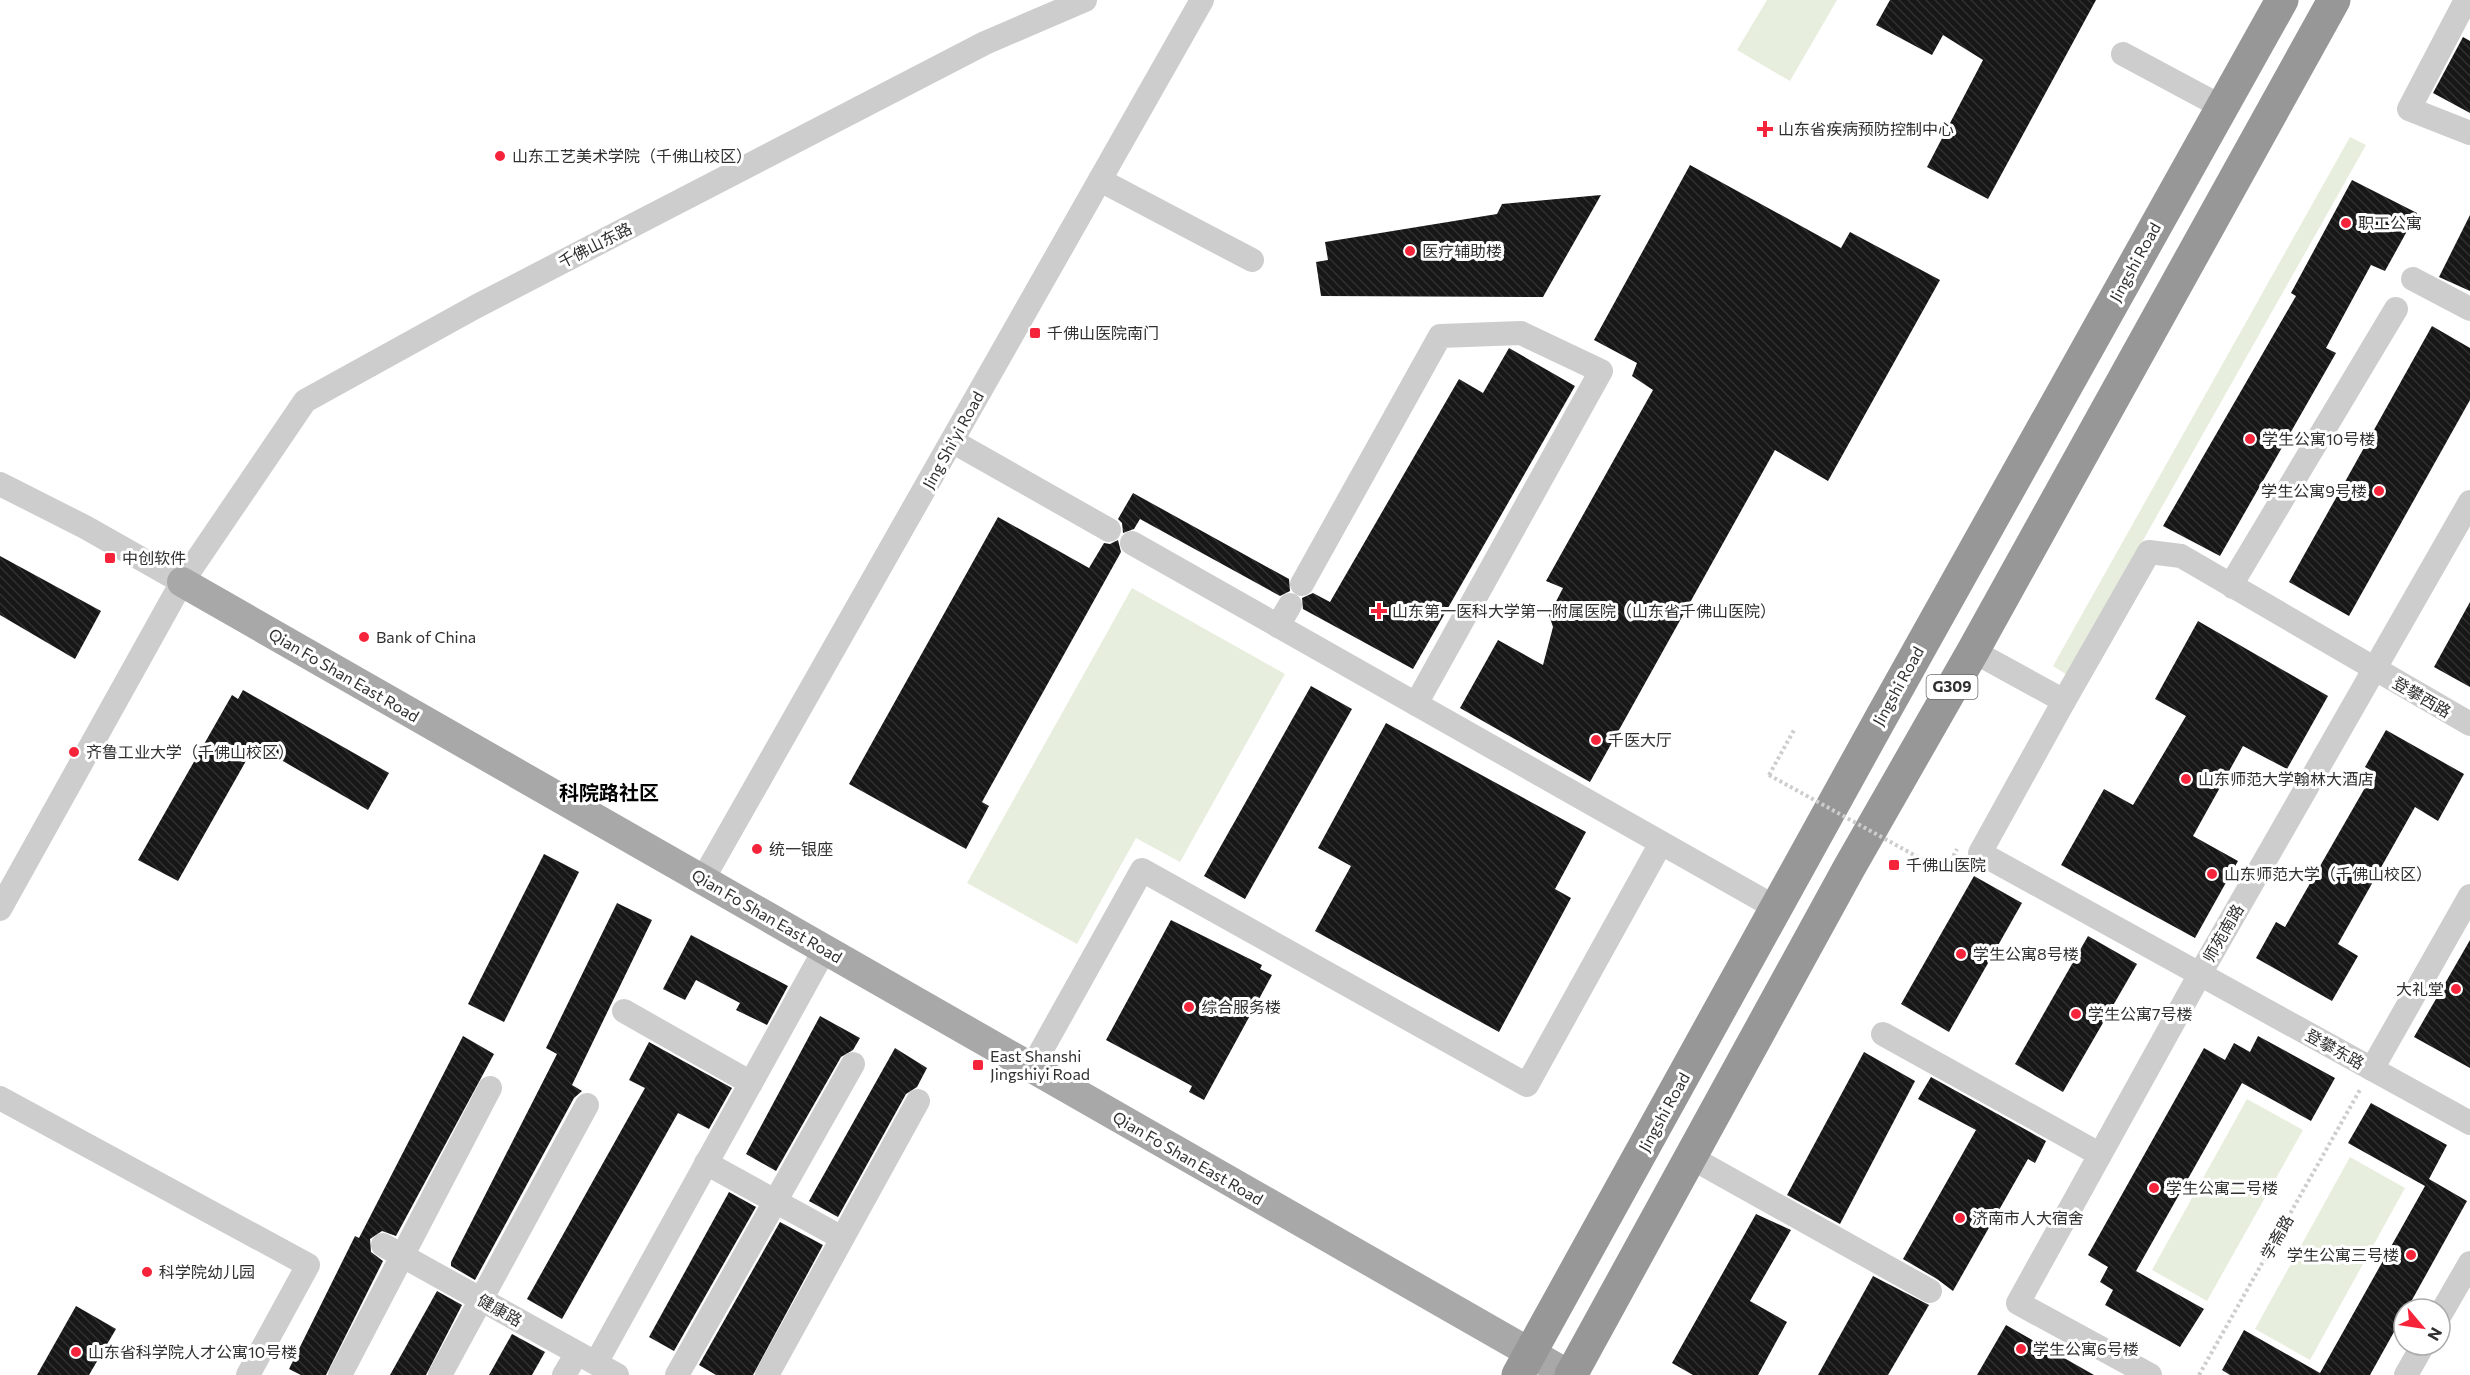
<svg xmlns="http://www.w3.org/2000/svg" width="2470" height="1375" viewBox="0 0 2470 1375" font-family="Commissioner,'Noto Sans SC',sans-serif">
<defs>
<pattern id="building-back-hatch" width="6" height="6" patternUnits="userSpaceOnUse" patternTransform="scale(1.5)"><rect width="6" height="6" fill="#171717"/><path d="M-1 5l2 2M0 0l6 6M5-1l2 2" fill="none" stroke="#303030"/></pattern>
</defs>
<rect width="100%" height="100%" fill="#fff"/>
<g fill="#e7eedd">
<polygon points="1767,0 1837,0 1790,81 1737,50"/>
<polygon points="2350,137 2366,145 2067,675 2053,666"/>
<polygon points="1132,588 1285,674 1180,862 1136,838 1077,944 967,883"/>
<polygon points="2247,1099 2303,1130 2207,1301 2152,1270"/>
<polygon points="2350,1157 2405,1188 2310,1360 2255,1329"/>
</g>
<g fill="url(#building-back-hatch)">
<polygon points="1890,0 2096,0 1988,199 1927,167 1983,60 1943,35 1932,55 1876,25"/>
<polygon points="2463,37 2470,41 2470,113 2433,93"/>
<polygon points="1690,165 1841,248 1850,232 1940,280 1828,481 1775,450 1590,782 1460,708 1498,640 1543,665 1553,627 1549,615 1563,588 1546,581 1653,390 1632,376 1637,363 1594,340"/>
<polygon points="2352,180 2417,213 2385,271 2371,265 2326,348 2336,353 2220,556 2163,526 2296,296 2291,293"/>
<polygon points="1601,195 1543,297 1321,296 1316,262 1328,260 1325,242 1497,214 1502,204"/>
<polygon points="2470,215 2470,291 2439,277"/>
<polygon points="2432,326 2470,348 2470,400 2349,616 2289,582"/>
<polygon points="1509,348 1575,386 1413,669 1303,609 1302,598 1313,593 1330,602 1459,379 1483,393"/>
<polygon points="1133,493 1289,579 1290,591 1280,596 1140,519 1134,529 1123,533 1122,523 1118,519"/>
<polygon points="998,517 1089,568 1104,543 1110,544 1118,540 1121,552 982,802 989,806 966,849 849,784"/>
<polygon points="0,556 101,611 75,659 0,615"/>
<polygon points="2470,602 2470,687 2434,667"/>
<polygon points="2198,621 2328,696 2287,769 2243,746 2193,836 2238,861 2195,938 2061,865 2104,789 2133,805 2186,716 2155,699"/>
<polygon points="1311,686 1352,709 1245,899 1204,876"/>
<polygon points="243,690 389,773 368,810 255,745 178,881 138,860 232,695 238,699"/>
<polygon points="1386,723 1586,832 1555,889 1571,898 1499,1032 1315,931 1351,866 1318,848"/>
<polygon points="2386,730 2464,774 2438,821 2415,807 2338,944 2358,956 2332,1001 2256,958 2276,922 2285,927 2374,772 2365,767"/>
<polygon points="544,854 579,872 504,1022 468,1004"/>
<polygon points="1974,876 2022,903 1949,1032 1901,1004"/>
<polygon points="617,903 652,920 572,1085 582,1091 574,1098 475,1280 451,1266 451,1262 557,1054 546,1048"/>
<polygon points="1171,920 1262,965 1260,969 1272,975 1204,1100 1189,1092 1192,1086 1106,1040"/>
<polygon points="691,935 788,986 767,1025 736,1010 740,1003 696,980 685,1000 663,989"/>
<polygon points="2088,936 2137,964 2063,1092 2015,1064"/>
<polygon points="2470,940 2470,1068 2414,1037"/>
<polygon points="820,1016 860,1038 853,1050 841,1057 776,1171 746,1154"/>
<polygon points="463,1036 494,1054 396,1236 382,1231 370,1239 371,1252 383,1261 326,1375 301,1375 289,1369 355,1236 359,1238"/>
<polygon points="2258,1036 2335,1078 2311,1121 2242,1083 2136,1271 2204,1309 2180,1347 2105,1305 2113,1290 2100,1282 2108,1267 2088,1255 2204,1048 2225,1060 2234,1043 2250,1052"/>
<polygon points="649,1042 732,1088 709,1129 678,1113 562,1319 527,1299 645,1088 629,1080"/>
<polygon points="895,1048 927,1068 917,1087 906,1094 838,1217 809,1201"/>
<polygon points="1864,1052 1915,1081 1840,1224 1787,1195"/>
<polygon points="1931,1077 2046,1141 2035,1163 2028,1159 1953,1291 1937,1279 1903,1259 1976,1130 1918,1099"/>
<polygon points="2371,1103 2447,1145 2429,1179 2467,1201 2407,1309 2404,1309 2404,1314 2370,1375 2230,1375 2222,1370 2244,1330 2320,1373 2425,1186 2348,1143"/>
<polygon points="729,1192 756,1207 674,1351 649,1337"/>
<polygon points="1756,1214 1791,1230 1750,1301 1787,1322 1758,1375 1693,1375 1672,1363"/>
<polygon points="780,1222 823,1245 753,1375 716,1375 699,1365"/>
<polygon points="1873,1276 1929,1305 1888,1375 1818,1375"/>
<polygon points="437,1291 462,1305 426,1375 390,1375"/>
<polygon points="76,1306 116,1329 89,1375 37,1375"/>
<polygon points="2006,1325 2094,1375 1977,1375"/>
<polygon points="512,1334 545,1352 532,1375 489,1375"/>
</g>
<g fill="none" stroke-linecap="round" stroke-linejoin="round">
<g stroke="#cdcdcd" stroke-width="4" stroke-dasharray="3 3" stroke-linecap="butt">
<polyline points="1769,775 1794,730"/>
<polyline points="1945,872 1957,849"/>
<polyline points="2199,1375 2361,1088"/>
</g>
<g stroke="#cdcdcd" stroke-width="24">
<polyline points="2466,0 2409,109 2470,133"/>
<polyline points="2123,54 2222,107"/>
<polyline points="1100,180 1252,260"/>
<polyline points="2413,279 2470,309"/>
<polyline points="952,441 1109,530"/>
<polyline points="0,484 85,527 182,582"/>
<polyline points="1132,543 1778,909"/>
<polyline points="1302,584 1440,336 1521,333 1601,371 1416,704"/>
<polyline points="2233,587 2234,580 2396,309"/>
<polyline points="1278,626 1290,605"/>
<polyline points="1973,651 2064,701 1980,853 2470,1123"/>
<polyline points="2064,701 2149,552 2181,556 2470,724"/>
<polyline points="703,879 1202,0"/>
<polyline points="0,909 182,582 305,401 477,306 985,43 1085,0"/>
<polyline points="624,1011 751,1083"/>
<polyline points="1883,1034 2099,1154"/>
<polyline points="1031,1069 1142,870 1527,1085 1661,843"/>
<polyline points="2372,1069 2470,896"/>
<polyline points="0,1098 308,1265 248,1375"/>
<polyline points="1692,1158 1930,1291"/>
<polyline points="706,1163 842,1238"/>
<polyline points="383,1245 617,1375"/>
<polyline points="2440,1315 2470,1263"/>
<polyline points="596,1363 825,949"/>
<polyline points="340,1375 490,1088"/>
<polyline points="440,1375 587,1105"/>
<polyline points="564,1375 577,1353"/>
<polyline points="677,1375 853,1064"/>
<polyline points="767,1375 918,1101"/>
<polyline points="2150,1375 2018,1303 2200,974 2470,502"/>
<polyline points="2406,1375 2423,1345"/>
</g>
<polyline stroke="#a8a8a8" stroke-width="30" points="182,582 1569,1375"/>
<g stroke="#979797" stroke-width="33">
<polyline points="1518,1375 1882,716 2282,0"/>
<polyline points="1571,1375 1849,868 1973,651 2334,0"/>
</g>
<polyline stroke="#cdcdcd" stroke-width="4" stroke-dasharray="3 3" stroke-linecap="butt" points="1769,775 1945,872"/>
</g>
<g fill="#f6243b" stroke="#fff" stroke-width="2">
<path d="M1762 120h6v6h6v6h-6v6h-6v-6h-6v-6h6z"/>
<circle cx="500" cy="156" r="6"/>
<circle cx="2346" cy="223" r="6"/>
<circle cx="1410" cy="251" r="6"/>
<rect x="1029" y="327" width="12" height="12" rx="3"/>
<circle cx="2250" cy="439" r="6"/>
<circle cx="2379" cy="491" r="6"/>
<rect x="104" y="552" width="12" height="12" rx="3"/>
<path d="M1376 602h6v6h6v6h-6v6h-6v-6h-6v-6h6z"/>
<circle cx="364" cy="637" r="6"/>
<circle cx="1596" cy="740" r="6"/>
<circle cx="74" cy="752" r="6"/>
<circle cx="2186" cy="779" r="6"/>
<circle cx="757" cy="849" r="6"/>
<rect x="1888" y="859" width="12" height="12" rx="3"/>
<circle cx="2212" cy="874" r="6"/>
<circle cx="1961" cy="954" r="6"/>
<circle cx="2456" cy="989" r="6"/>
<circle cx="1189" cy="1007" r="6"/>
<circle cx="2076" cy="1014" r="6"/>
<rect x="972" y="1059" width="12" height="12" rx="3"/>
<circle cx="2154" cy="1188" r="6"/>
<circle cx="1960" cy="1218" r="6"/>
<circle cx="2411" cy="1255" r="6"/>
<circle cx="147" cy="1272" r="6"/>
<circle cx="2021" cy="1349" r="6"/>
<circle cx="76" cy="1352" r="6"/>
</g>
<g text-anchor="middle" stroke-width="6" stroke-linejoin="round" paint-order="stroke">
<rect fill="#fff" stroke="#6e6e6e" stroke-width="1.5" x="1926.5" y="675" width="51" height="24" rx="4.5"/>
<g font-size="15" font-weight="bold" fill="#303030">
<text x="1952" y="692">G309</text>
</g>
<g font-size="16" fill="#303030" stroke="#fff" text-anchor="start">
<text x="1778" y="135">山东省疾病预防控制中心</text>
<text x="512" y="162">山东工艺美术学院（千佛山校区）</text>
<text x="2358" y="229">职工公寓</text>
<text x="1422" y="257">医疗辅助楼</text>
<text x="1047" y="339">千佛山医院南门</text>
<text x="2262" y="445">学生公寓10号楼</text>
<text x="2367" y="497" text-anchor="end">学生公寓9号楼</text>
<text x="122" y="564">中创软件</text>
<text x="1392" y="617">山东第一医科大学第一附属医院（山东省千佛山医院）</text>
<text x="376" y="643">Bank of China</text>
<text x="1608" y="746">千医大厅</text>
<text x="86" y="758">齐鲁工业大学（千佛山校区）</text>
<text x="2198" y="785">山东师范大学翰林大酒店</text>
<text x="769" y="855">统一银座</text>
<text x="1906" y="871">千佛山医院</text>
<text x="2224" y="880">山东师范大学（千佛山校区）</text>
<text x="1973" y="960">学生公寓8号楼</text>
<text x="2444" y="995" text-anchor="end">大礼堂</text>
<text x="1201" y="1013">综合服务楼</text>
<text x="2088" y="1020">学生公寓7号楼</text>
<text x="990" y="1062">East Shanshi<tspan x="990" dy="18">Jingshiyi Road</tspan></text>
<text x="2166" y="1194">学生公寓二号楼</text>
<text x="1972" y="1224">济南市人大宿舍</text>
<text x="2399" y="1261" text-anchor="end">学生公寓三号楼</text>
<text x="159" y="1278">科学院幼儿园</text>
<text x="2033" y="1355">学生公寓6号楼</text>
<text x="88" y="1358">山东省科学院人才公寓10号楼</text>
</g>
<g font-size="16" fill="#303030" stroke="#fff">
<text transform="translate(595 245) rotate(-27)" y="6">千佛山东路</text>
<text transform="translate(2135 262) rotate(-61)" y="6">Jingshi Road</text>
<text transform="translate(953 440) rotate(-61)" y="6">Jing Shi'yi Road</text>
<text transform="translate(344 675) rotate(30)" y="6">Qian Fo Shan East Road</text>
<text transform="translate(1898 686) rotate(-61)" y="6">Jingshi Road</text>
<text transform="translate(2422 697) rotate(30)" y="6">登攀西路</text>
<text transform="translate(767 916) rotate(30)" y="6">Qian Fo Shan East Road</text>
<text transform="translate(2223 933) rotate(-60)" y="6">师苑南路</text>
<text transform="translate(2335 1049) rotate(29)" y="6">登攀东路</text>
<text transform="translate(1664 1112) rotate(-61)" y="6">Jingshi Road</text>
<text transform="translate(1188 1158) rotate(30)" y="6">Qian Fo Shan East Road</text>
<text transform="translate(2277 1237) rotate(-61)" y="6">学斋路</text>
<text transform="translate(500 1310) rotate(29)" y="6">健康路</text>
</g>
<g font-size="20" font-weight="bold" fill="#000" stroke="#fff">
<text x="609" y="800">科院路社区</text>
</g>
</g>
<g transform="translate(2422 1327) rotate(119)"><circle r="28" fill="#ffffff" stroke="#acacac" stroke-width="1.5"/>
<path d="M0-4.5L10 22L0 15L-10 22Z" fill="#f6243b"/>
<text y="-9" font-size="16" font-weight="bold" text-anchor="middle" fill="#303030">N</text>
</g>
</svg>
